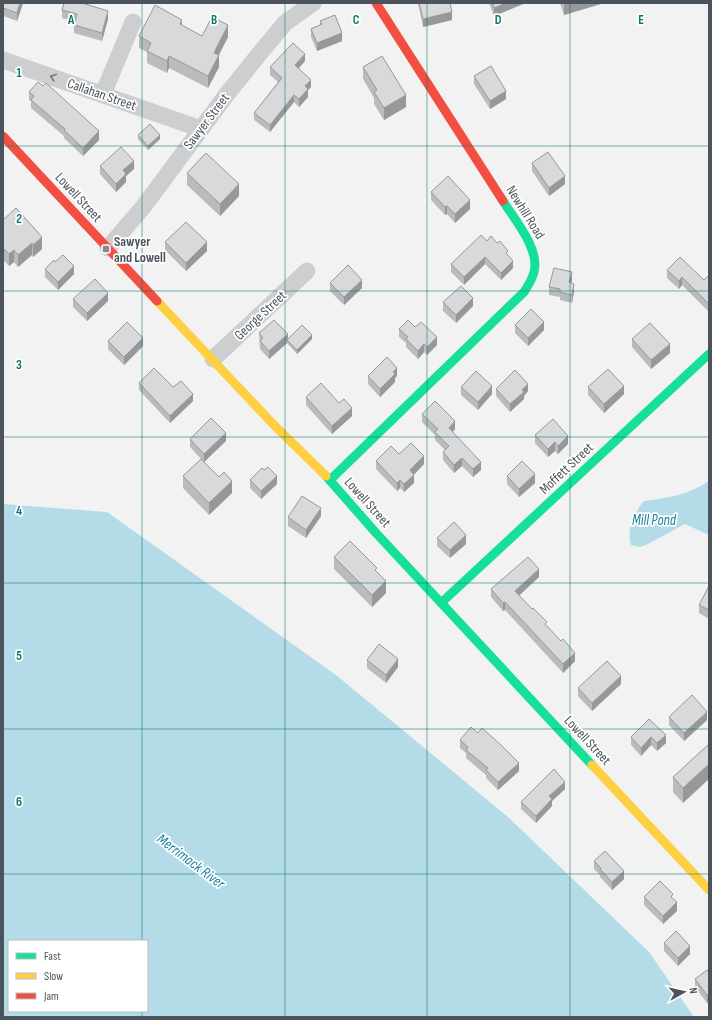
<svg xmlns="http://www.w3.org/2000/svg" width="712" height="1020" viewBox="0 0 712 1020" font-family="'Sofia Sans Condensed',sans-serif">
<rect width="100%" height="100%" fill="#f2f2f2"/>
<g fill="#b3dce8" fill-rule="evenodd">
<path d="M709 481V535L685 524 646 545 640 547 631 545C626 530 634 513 644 501 668 498 688 495 709 481Z"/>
<path d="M3 504 107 512 336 675 508 817 649 952 694 1017H3ZM9 941H147V1011H9Z"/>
</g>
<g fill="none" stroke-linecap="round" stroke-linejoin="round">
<g stroke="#ccced0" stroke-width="17">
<polyline points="3,60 201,129"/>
<polyline points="103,94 133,22"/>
<polyline points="108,248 144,206 227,94 265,47 285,23 313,3"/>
<polyline points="213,359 307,271"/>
</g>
<g stroke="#16e098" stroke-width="9">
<polyline points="326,476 376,533 592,765"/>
<path d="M330 480 524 292C528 286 532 280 534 272 540 249 515 220 503 201"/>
<polyline points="441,603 709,354"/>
</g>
<g stroke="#ffcf43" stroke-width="9">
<polyline points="157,301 273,424 326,476"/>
<polyline points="592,765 709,890"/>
</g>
<g stroke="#f24e42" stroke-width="9">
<polyline points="376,3 503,201"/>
<polyline points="3,136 157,301"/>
</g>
</g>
<g fill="#babbbc">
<polygon points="3,3 23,3 17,21 3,16"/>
<polygon points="84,3 108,19 102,41 74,33 74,25 75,22 62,18 62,10"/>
<polygon points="418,3 450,3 452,20 423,27"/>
<polygon points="489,3 523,3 523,4 494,16"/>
<polygon points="560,3 604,3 564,15"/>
<polygon points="320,21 342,41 317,51 311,37 311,29 320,25"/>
<polygon points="182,26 202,36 228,37 219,55 219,67 208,88 169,68 167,73 147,63 147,52 139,48 139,36"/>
<polygon points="305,61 299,68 311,87 308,90 308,97 299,107 294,102 270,132 254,120 254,113 278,82 270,75 270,67"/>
<polygon points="363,67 406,107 384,120 374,104 374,98 363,79"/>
<polygon points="474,76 506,99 490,109 474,84"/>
<polygon points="29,92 99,140 83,156 64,138 64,136 31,108 31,101 29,100"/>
<polygon points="138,135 160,139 148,150 138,139"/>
<polygon points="532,163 565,184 549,196 532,171"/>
<polygon points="100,166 134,169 126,176 126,182 116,192 100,174"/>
<polygon points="187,173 239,196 220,216 187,185"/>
<polygon points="431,192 470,209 455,223 447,214 445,215 431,200"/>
<polygon points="3,220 42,249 33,257 32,255 18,267 14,262 9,266 3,260"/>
<polygon points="487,241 508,255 513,268 501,280 485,264 464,285 451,272 451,264"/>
<polygon points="165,242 207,251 186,271 165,250"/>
<polygon points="55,262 74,274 58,290 45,277 45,269"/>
<polygon points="667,270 704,280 709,277 709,312 682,285 679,289 667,278"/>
<polygon points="572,280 571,283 574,292 572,303 560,300 560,297 549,295 549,287"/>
<polygon points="330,283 362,288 344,305 330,291"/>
<polygon points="73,299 108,301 87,321 73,307"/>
<polygon points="443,302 473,306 456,323 443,311"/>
<polygon points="515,325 544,330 528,346 515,333"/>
<polygon points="415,327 437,345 427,355 424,352 418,359 406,347 406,343 399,337 399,329"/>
<polygon points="259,333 288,339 312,339 297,354 287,343 269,359 260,349"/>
<polygon points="632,339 670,353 651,369 632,347"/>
<polygon points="108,341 143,346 124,365 108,349"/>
<polygon points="368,376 397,376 395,378 395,382 380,397 368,384"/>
<polygon points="139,383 193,401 170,423 139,390"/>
<polygon points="461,387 492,394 478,410 461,395"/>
<polygon points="588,387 624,394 604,413 588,395"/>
<polygon points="496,389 528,391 524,396 524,399 510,412 496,396"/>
<polygon points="306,397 352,416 332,434 306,405"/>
<polygon points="422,414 455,429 453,432 481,470 473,477 462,466 454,473 443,460 443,452 445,450 435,440 435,435 422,422"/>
<polygon points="535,435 568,444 558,454 555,451 548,457 535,443"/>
<polygon points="190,439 226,441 204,462 190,447"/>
<polygon points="399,454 424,464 413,475 414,483 404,492 400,488 397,491 376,469 376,461"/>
<polygon points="264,470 277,484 261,499 250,488 250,480"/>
<polygon points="183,476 232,493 209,515 183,488"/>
<polygon points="507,476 535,483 519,497 507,484"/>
<polygon points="321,516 306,538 288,526 288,517"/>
<polygon points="437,538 466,544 450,558 437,546"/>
<polygon points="334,557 386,593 372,607 334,569"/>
<polygon points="539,577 519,596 547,626 575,661 563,673 505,610 503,611 491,597 491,589"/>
<polygon points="709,586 709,619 699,613 699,605"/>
<polygon points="367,660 398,667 386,683 367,668"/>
<polygon points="621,684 592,711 578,696 578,688"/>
<polygon points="669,717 707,720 684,741 669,725"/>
<polygon points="649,719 666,743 657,751 651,745 641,756 631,745 631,737"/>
<polygon points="460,740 519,771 498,790 486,778 486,775 466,758 466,753 460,748"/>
<polygon points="709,744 683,803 673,792 673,777"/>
<polygon points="565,789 552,801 552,806 536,823 521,809 521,802"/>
<polygon points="594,861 624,879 612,890 600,877 600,875 594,869"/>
<polygon points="644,897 673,899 677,911 663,924 644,905"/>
<polygon points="664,943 690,954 678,966 664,951"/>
<polygon points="709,973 709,1002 707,1003 695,987 695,979"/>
</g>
<g fill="#979899">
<polygon points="20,3 23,3 17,21 17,13"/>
<polygon points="506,3 523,3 523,4 494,16 494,8"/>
<polygon points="564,3 604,3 564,15"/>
<polygon points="108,11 108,19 102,41 102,33"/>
<polygon points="452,12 452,20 423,27 423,19"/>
<polygon points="182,20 182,31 180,24"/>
<polygon points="228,25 228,37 214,64 214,53"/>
<polygon points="342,33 342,41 317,51 317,43"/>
<polygon points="305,54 305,61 295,72 295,65"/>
<polygon points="219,55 219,67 208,88 208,76"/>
<polygon points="169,56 169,68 167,73 167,61"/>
<polygon points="311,80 311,87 308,90 308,97 299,107 299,99 305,86"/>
<polygon points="506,91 506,99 490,109 490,101"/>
<polygon points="294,95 294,102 270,132 270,125"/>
<polygon points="406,95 406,107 384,120 384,108"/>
<polygon points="99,131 99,140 83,156 83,148"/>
<polygon points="160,135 160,139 148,150 148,146"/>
<polygon points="134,161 134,169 126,176 126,182 116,192 116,184 123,170"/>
<polygon points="565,176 565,184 549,196 549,188"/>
<polygon points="239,184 239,196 220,216 220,204"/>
<polygon points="470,200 470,209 455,223 455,214"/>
<polygon points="447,206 447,214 445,215 445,207"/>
<polygon points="42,237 42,249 33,257 33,245"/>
<polygon points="207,242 207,251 186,271 186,263"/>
<polygon points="32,243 32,255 18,267 18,255"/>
<polygon points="14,250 14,262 9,266 9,254"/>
<polygon points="485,257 485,264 464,285 464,277"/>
<polygon points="513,261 513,268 501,280 501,273"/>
<polygon points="74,266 74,274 58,290 58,282"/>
<polygon points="572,272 572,280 569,290 569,282"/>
<polygon points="682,277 682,285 679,289 679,281"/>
<polygon points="362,280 362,288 344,305 344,297"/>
<polygon points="574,284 574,292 572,303 572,295"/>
<polygon points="108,293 108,301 87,321 87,313"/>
<polygon points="473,298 473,306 456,323 456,315"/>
<polygon points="544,322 544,330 528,346 528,338"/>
<polygon points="288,334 288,341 287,340 287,343 269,359 269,351"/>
<polygon points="312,335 312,339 297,354 297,350"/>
<polygon points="437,337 437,345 427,355 427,347"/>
<polygon points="143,338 143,346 124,365 124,357"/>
<polygon points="424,344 424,352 418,359 418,351"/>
<polygon points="670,344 670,353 651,369 651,360"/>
<polygon points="397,368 397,376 395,378 395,382 380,397 380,389 393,372"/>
<polygon points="528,384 528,391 524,396 524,399 510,412 510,404 522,390"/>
<polygon points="492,386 492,394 478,410 478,402"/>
<polygon points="624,386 624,394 604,413 604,404"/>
<polygon points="193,394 193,401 170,423 170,416"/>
<polygon points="352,408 352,416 332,434 332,426"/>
<polygon points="455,421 455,429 449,436 449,428"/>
<polygon points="226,433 226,441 204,462 204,454"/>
<polygon points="568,436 568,444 558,454 558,446"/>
<polygon points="555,442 555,451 548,457 548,449"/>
<polygon points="424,456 424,464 410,479 410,470"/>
<polygon points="462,458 462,466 454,473 454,465"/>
<polygon points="481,462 481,470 473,477 473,469"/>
<polygon points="535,474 535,483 519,497 519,489"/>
<polygon points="414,475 414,483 404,492 404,484"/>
<polygon points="277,476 277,484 261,499 261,491"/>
<polygon points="400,480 400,488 397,491 397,483"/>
<polygon points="232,481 232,493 209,515 209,503"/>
<polygon points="321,508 321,516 306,538 306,530"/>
<polygon points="466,535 466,544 450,558 450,550"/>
<polygon points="539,569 539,577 515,599 515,591"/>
<polygon points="386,581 386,593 372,607 372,595"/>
<polygon points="505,602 505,610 503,611 503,603"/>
<polygon points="575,653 575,661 563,673 563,664"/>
<polygon points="398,659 398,667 386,683 386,675"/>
<polygon points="621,676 621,684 592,711 592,703"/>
<polygon points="707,712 707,720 684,741 684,733"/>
<polygon points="666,735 666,743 657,751 657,743"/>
<polygon points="651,737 651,745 641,756 641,748"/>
<polygon points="519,763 519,771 498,790 498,782"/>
<polygon points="709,764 709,779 683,803 683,788"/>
<polygon points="565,782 565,789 552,801 552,806 536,823 536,816 549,796"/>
<polygon points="624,871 624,879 612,890 612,882"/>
<polygon points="677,902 677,911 663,924 663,916"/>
<polygon points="690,946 690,954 678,966 678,958"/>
<polygon points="709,994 709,1002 707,1003 707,995"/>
</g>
<g fill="#d8d9db" stroke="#979899">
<polygon points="3,3 20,3 17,13 3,8"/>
<polygon points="64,3 82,3 108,11 102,33 74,25 77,14 62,10"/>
<polygon points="419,3 450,3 452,12 423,19"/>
<polygon points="493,3 506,3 494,8"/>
<polygon points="155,5 182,20 180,24 202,36 212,17 228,25 214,53 219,55 208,76 169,56 167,61 147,51 151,43 139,36"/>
<polygon points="335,15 342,33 317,43 311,29 322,24 320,21"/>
<polygon points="293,43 305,54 295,65 311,80 305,86 308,89 299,99 294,95 270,125 254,113 282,78 270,67"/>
<polygon points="382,56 406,95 384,108 374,92 377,90 363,67"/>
<polygon points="491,66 506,91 490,101 474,76"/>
<polygon points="38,82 43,86 46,83 99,131 83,148 64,130 65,129 31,100 34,96 29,92"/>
<polygon points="150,124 160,135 148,146 138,135"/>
<polygon points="121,147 134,161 123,170 126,174 116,184 100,166"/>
<polygon points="548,152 565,176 549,188 532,163"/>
<polygon points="206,153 239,184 220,204 187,173"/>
<polygon points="448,176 470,200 455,214 447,206 445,207 431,192"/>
<polygon points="16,208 42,237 33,245 32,243 18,255 14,250 9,254 3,248 3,220"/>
<polygon points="186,222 207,242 186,263 165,242"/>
<polygon points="481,235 487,241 491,236 497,243 500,241 508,251 506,253 513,261 501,273 485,257 464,277 451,264"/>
<polygon points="63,255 74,266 58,282 45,269 54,260 55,262"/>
<polygon points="680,257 704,280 708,276 709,277 709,304 682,277 679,281 667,270"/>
<polygon points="348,265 362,280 344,297 330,283"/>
<polygon points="554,268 572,272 569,282 574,284 572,295 560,292 560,289 549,287"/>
<polygon points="95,279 108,293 87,313 73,299"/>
<polygon points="461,286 473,298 456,315 443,302"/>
<polygon points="531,309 544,322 528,338 515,325"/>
<polygon points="274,320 288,334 269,351 260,341 263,338 259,333"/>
<polygon points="408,320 415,327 421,322 437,337 427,347 424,344 418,351 406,339 408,337 399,329"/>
<polygon points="127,322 143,338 124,357 108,341"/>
<polygon points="650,323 670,344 651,360 632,339"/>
<polygon points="302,325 312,335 297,350 287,340"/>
<polygon points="387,357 397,368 393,372 395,374 380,389 368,376"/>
<polygon points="154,368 173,387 181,381 193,394 170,416 139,383"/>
<polygon points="608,369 624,386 604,404 588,387"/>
<polygon points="515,370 528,384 522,390 524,392 510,404 496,389"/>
<polygon points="476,371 492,386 478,402 461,387"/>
<polygon points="321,383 339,403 344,399 352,408 332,426 306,397"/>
<polygon points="435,401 455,421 449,428 481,462 473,469 462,458 454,465 443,452 449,446 435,432 438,429 422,414"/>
<polygon points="211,418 226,433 204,454 190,439"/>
<polygon points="553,419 568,436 558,446 555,442 548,449 535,435"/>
<polygon points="411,443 424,456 410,470 414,475 404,484 400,480 397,483 376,461 391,446 399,454"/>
<polygon points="201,459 219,477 224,472 232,481 209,503 183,476"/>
<polygon points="522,461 535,474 519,489 507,476"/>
<polygon points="268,467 277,476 261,491 250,480 262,468 264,470"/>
<polygon points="302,496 321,508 306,530 288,517"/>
<polygon points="454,522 466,535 450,550 437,538"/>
<polygon points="350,541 377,568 375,570 386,581 372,595 334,557"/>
<polygon points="528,557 539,569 515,591 532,609 533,608 547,622 545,624 561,641 563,639 575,653 563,664 505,602 503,603 491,589"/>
<polygon points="709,586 709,610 699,605"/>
<polygon points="379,644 398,659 386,675 367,660"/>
<polygon points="607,661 621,676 592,703 578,688"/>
<polygon points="692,695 707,712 684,733 669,717"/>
<polygon points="649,719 666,735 657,743 651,737 641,748 631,737"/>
<polygon points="471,727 478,733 482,728 502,746 519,763 498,782 486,770 488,768 466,750 468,747 460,740"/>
<polygon points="709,744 709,764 683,788 673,777"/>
<polygon points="554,769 565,782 549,796 552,799 536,816 521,802"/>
<polygon points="605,851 624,871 612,882 600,869 601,868 594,861"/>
<polygon points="660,881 673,894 671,897 677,902 663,916 644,897"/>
<polygon points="676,931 690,946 678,958 664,943"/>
<polygon points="707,970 709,973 709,994 707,995 695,979"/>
</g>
<defs><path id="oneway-chevron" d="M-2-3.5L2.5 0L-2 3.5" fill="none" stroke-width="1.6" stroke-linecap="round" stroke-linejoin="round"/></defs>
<use stroke="#72797f" href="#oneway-chevron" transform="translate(53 77) rotate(-160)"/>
<path fill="none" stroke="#0f766e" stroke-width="1" stroke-opacity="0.55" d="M142 3V941M285 3V1017M427 3V1017M570 3V1017M3 146H709M3 291H709M3 437H709M3 583H709M3 729H709M3 874H709M142 1011V1017"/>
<rect fill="#858b90" stroke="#fff" stroke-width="1.5" x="102" y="245" width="8" height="8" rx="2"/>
<g text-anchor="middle" stroke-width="3.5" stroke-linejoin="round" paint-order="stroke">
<g font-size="14" fill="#4b545c" stroke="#fff">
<text transform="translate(102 94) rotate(19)" y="5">Callahan Street</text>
<text transform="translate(206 121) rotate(-53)" y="5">Sawyer Street</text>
<text transform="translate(79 197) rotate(47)" y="5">Lowell Street</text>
<text transform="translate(526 212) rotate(58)" y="5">Newhill Road</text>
<text transform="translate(260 315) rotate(-43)" y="5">George Street</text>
<text transform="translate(566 468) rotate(-43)" y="5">Moffett Street</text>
<text transform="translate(368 502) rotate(48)" y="5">Lowell Street</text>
<text transform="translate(588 740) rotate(47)" y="5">Lowell Street</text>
</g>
<g font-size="14" font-weight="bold" fill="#4b545c" stroke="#fff" text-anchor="start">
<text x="114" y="246">Sawyer<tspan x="114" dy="16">and Lowell</tspan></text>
</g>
<g font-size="15" font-style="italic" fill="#1d809d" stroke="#fff">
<text x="654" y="525">Mill Pond</text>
<text transform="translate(191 861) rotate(37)" y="5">Merrimack River</text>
</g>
</g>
<g font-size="13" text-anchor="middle" font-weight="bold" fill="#0f766e" stroke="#fff" stroke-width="3.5" stroke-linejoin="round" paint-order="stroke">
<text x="71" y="24">A</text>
<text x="214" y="24">B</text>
<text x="356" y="24">C</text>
<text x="498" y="24">D</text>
<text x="641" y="24">E</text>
<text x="19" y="77">1</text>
<text x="19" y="223">2</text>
<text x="19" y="369">3</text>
<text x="19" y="515">4</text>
<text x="19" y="660">5</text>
<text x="19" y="806">6</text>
</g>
<rect width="712" height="1020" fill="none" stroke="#4b545c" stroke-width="8"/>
<rect x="8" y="940" width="140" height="72" fill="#ffffff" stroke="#b7bbbe"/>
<rect x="16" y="953" width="20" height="6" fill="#16e098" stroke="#b7bbbe"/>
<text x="44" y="960" font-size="12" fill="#4b545c">Fast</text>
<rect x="16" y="973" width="20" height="6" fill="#ffcf43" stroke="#b7bbbe"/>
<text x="44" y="980" font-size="12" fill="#4b545c">Slow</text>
<rect x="16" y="993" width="20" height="6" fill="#f24e42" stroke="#b7bbbe"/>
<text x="44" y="1000" font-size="12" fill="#4b545c">Jam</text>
<g transform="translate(684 992) rotate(82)" stroke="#ffffff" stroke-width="3" paint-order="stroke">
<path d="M0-3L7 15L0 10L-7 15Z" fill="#4b545c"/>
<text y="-6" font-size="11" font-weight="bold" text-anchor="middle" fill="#4b545c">N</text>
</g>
</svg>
